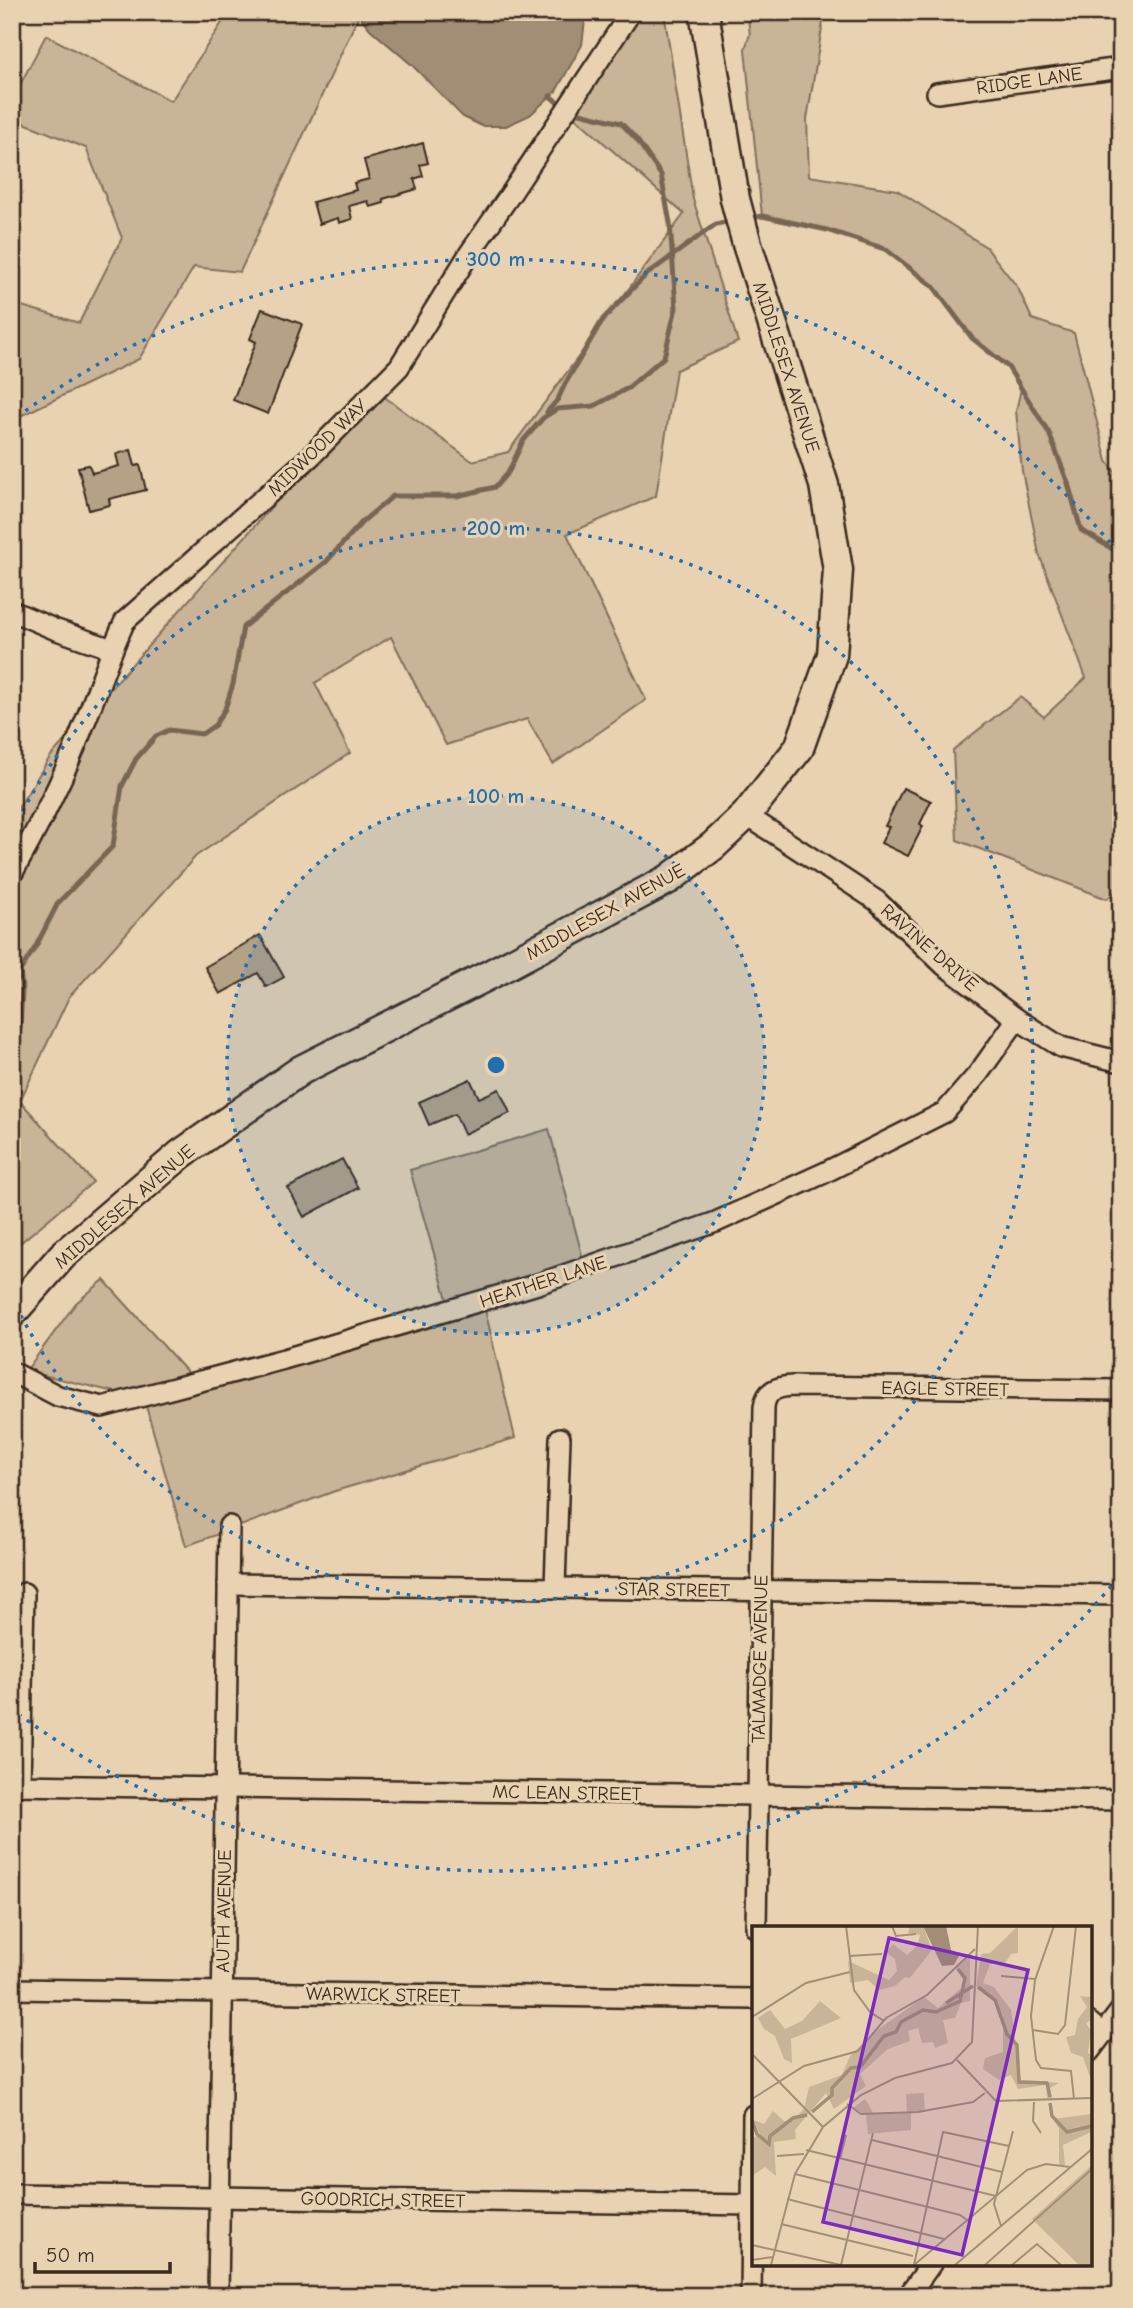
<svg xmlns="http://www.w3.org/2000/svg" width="1133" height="2308" viewBox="0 0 1133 2308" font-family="'Comic Neue',sans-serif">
<rect width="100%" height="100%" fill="#e8d2b1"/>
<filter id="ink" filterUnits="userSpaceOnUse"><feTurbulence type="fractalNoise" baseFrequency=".0143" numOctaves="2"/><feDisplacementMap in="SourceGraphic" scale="14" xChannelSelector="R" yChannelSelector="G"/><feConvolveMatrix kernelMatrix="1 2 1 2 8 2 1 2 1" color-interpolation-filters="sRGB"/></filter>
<g filter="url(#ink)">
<g fill="#c9b497" stroke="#826f5a" stroke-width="2">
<polygon points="229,12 356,12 359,15 240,272 194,267 139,359 18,417 12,413 12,303 79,323 122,238 86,148 12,118 12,100 46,35 171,101"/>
<polygon points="637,12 664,12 693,199 738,342 676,370 656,496 567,534 646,700 553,764 527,719 446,745 391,637 315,683 350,753 196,856 69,997 20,1101 93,1182 19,1244 12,1253 12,818 50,757 375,390 472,461 508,452 684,214 568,111"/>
<polygon points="747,12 840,12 824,16 807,119 809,176 897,190 986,247 1018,288 1032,319 1074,333 1107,461 1121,480 1121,887 1107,899 957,840 953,750 1020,697 1044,717 1086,678 1039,554 1022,471 1016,411 1021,389 1008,367 972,338 933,286 885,249 827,230 762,216 745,49 750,34"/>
<polygon points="549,1129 588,1278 484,1305 515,1438 335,1491 186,1546 144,1399 26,1371 76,1303 104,1280 199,1385 451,1313 410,1170"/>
</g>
<polygon fill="#a18e75" stroke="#786652" stroke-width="2" points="356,12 586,12 582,45 556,91 530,115 506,126 482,126 463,117 412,65 371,30"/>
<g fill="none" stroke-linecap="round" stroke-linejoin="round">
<g stroke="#786652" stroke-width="5">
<polyline points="550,96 563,107"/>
<polyline points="749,218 762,216 827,230 885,249 933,286 972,338 1008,367 1049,433 1068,483 1081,530 1121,554"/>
<polyline points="547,412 558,399 565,384 603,319 646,275 716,224 732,221"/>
<polyline points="12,1043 20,1027 22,990 20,971 36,946 58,903 113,846 122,786 136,759 156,736 169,730 202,734 215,725 225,709 233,684 243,627 326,562 363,521 393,496 457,496 495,487 509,471 523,441 543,418 557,409 594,406 628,388 664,357 676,308 670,223 661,175 637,140 621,123 572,111"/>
</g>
</g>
<g fill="#b4a186" stroke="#3b2a1e" stroke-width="2">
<polygon points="423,143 428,163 420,165 423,176 414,179 417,189 383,199 384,203 370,207 368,201 349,206 352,219 339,223 338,218 319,224 313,202 356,190 354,183 369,179 364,160"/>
<polygon points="262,309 302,324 268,414 233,400 256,342 250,339"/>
<polygon points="131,450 135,466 140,465 146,490 109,499 110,505 89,510 78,467 89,465 92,473 119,466 116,454"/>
<polygon points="903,788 931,801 920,824 923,826 908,856 881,843 889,827 885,826"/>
<polygon points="260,935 284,977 266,987 258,973 220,994 205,967"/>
<polygon points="470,1079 479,1098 499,1089 510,1113 464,1134 455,1114 429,1125 419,1102"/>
<polygon points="342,1159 358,1188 304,1217 288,1188"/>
</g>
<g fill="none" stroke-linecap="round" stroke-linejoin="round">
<defs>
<g id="street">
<polyline points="937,93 1121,68"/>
<polyline points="12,611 54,629 112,649"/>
<polyline points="746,815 877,901 944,965 1017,1019 1061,1047 1121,1062"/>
<path d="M12 874C40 825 65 775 85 722 99 688 109 654 125 621L310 457 399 367 469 254 510 195 631 12"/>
<polyline points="12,1372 58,1396 102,1407 284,1359 538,1284 716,1222 824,1173 945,1112 978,1074 1017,1019"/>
<polyline points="228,1584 1121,1595"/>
<polyline points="555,1587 560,1438"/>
<polyline points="12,1785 1121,1800"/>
<polyline points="20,1786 24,1593"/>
<path d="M756 1928 764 1407C766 1390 777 1387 792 1386L1121 1390"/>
<polyline points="12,1989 753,1999"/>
<polyline points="1089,2022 1103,2034"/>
<polyline points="1089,2052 1121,2010"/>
<polyline points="12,2194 753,2205"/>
<polyline points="218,2296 229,1526"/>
<polyline points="751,2296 753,2115"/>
<polyline points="908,2296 931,2264"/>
</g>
<polyline id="secondary" points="12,1313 63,1255 181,1154 301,1070 489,975 669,879 713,846 746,815 799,748 832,655 838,570 824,485 747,244 735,199 704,12"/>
</defs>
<use href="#street" stroke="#3b2a1e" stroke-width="24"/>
<use href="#secondary" stroke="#3b2a1e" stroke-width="33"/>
<use href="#street" stroke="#e8d2b1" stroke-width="19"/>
<use href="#secondary" stroke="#e8d2b1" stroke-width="28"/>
</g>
</g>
<circle cx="496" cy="1065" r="269" fill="#1f6fb2" fill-opacity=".12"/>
<g fill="none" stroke="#1f6fb2" stroke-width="3.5" stroke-dasharray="3.5 7">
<circle cx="496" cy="1065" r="269"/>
<path d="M13 830A537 537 0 1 1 13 1300"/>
<path d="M1118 1578A806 806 0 0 1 17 1713M17 417A806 806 0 0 1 1118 552"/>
</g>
<g text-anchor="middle" stroke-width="6" stroke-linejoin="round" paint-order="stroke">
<g font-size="19" fill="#3b2a1e" stroke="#e8d2b1">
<text transform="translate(1029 80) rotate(-8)" y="7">RIDGE LANE</text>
<text transform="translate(787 367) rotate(72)" y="7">MIDDLESEX AVENUE</text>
<text transform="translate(317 447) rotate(-44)" y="7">MIDWOOD WAY</text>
<text transform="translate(605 911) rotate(-29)" y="7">MIDDLESEX AVENUE</text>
<text transform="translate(930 947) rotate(41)" y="7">RAVINE DRIVE</text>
<text transform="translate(124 1206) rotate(-41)" y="7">MIDDLESEX AVENUE</text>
<text transform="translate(543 1281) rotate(-18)" y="7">HEATHER LANE</text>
<text transform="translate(945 1388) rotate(1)" y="7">EAGLE STREET</text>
<text transform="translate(674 1589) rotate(1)" y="7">STAR STREET</text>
<text transform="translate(759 1659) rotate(-89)" y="7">TALMADGE AVENUE</text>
<text transform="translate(567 1792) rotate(1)" y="7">MC LEAN STREET</text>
<text transform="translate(223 1911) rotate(-89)" y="7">AUTH AVENUE</text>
<text transform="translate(383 1994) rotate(1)" y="7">WARWICK STREET</text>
<text transform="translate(383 2199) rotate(1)" y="7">GOODRICH STREET</text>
</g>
</g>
<g transform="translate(752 1926)">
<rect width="340" height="340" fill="#e8d2b1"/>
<path d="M158 0H171L180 24 158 52 153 51 143 60 127 64 116 54 98 57 96 35 137 54 145 45 143 33 134 26 141 18 155 29 165 20 168 9 156 7ZM266 0V27L259 28 253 37 238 38 231 57 242 61 259 84 269 154 307 157 298 162 300 172H295L294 159 266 163 259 149 247 154 231 143 233 132 251 126V89L238 68 224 60 229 28 238 27ZM218 28V75L209 77 203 92 191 94 196 117 183 122 181 116 170 117 166 102 156 105 158 115 136 123 108 148 114 160 82 183 74 167 43 204 44 213 22 216 24 250 13 241 0 250V213L8 208 1 194 12 198 21 185 32 195H40L52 183 57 161 90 149 98 130 121 107 172 71 186 82 214 58 203 42ZM328 70 339 71V94L334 97 339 105 336 127 339 129V154L331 131 319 127 314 111 323 109 326 93 335 81ZM68 75 89 92 39 113 40 137 32 133 23 110 12 103 6 92 18 84 33 103 50 95ZM172 167 173 186 159 187V204L116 208 114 189 101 182 113 173 122 188 155 186 154 168ZM339 188V206L311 219 313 239H307V203L301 193ZM339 240V339H327L280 293Z" fill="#c9b497"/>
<path d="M171 0H194L199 24 208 28 202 39 190 40Z" fill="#a18e75"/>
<path fill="none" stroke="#a18e75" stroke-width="3.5" d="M226 61 243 74 255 108 265 119 267 156 295 157 298 171M194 77 221 60M298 177 300 190 315 206 340 200M60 186 80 169V162L99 142 108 141 132 110 144 106 149 96 171 84 184 86 208 75 213 52 206 43M0 195 5 208 17 218 18 210 41 192 55 189"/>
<path fill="none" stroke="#a38f76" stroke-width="2" d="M94 0 102 64 118 86 132 95M140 0 144 10 164 8M302 0 283 54 279 90 284 134 289 142 319 145 322 173M97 30 130 28M249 50 283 53M0 91 54 57 98 46M281 104 306 108 313 99 324 0M0 128 71 201M205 134 244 175 340 172M0 173 52 140 106 125 134 92 175 69 223 23M282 176 281 195 289 207M95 178 109 188 166 186 221 176 233 167M120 214 250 246M54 224 244 270M25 230 52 228M88 233 94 209M43 248 208 289 215 294M35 273 192 313M29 298 161 330M249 300 242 278 261 205M0 319 89 339M0 334 21 331M19 339 43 248 71 201 109 169 143 152 200 137 220 116 226 0M89 339 121 207M162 339 191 206 257 220M162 339 275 244 294 238 318 241M203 339 340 223M233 339 340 243M260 339 285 318 309 339"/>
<path fill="#7b2cbf" fill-opacity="0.15" stroke="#7b2cbf" stroke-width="3.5" d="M137 12 276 44 210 329 71 296Z"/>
<rect width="340" height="340" fill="none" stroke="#3b2a1e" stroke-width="3.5"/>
</g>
<circle cx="496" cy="1065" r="10" fill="#1f6fb2" stroke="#e8d2b1" stroke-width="3.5"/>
<g font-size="21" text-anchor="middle" font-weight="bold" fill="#1f6fb2" stroke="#e8d2b1" stroke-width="6" stroke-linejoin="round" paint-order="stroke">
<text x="496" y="266">300 m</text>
<text x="496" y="535">200 m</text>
<text x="496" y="803">100 m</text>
</g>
<rect width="1133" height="2308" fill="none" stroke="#e8d2b1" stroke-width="42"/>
<rect x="21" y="21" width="1091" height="2266" fill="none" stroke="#3b2a1e" stroke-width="2.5" filter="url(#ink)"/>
<path d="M35 2262v10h135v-10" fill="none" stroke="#3b2a1e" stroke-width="3.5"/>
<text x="46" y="2262" font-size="21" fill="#3b2a1e" stroke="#e8d2b1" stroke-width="5" paint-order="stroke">50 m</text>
</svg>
